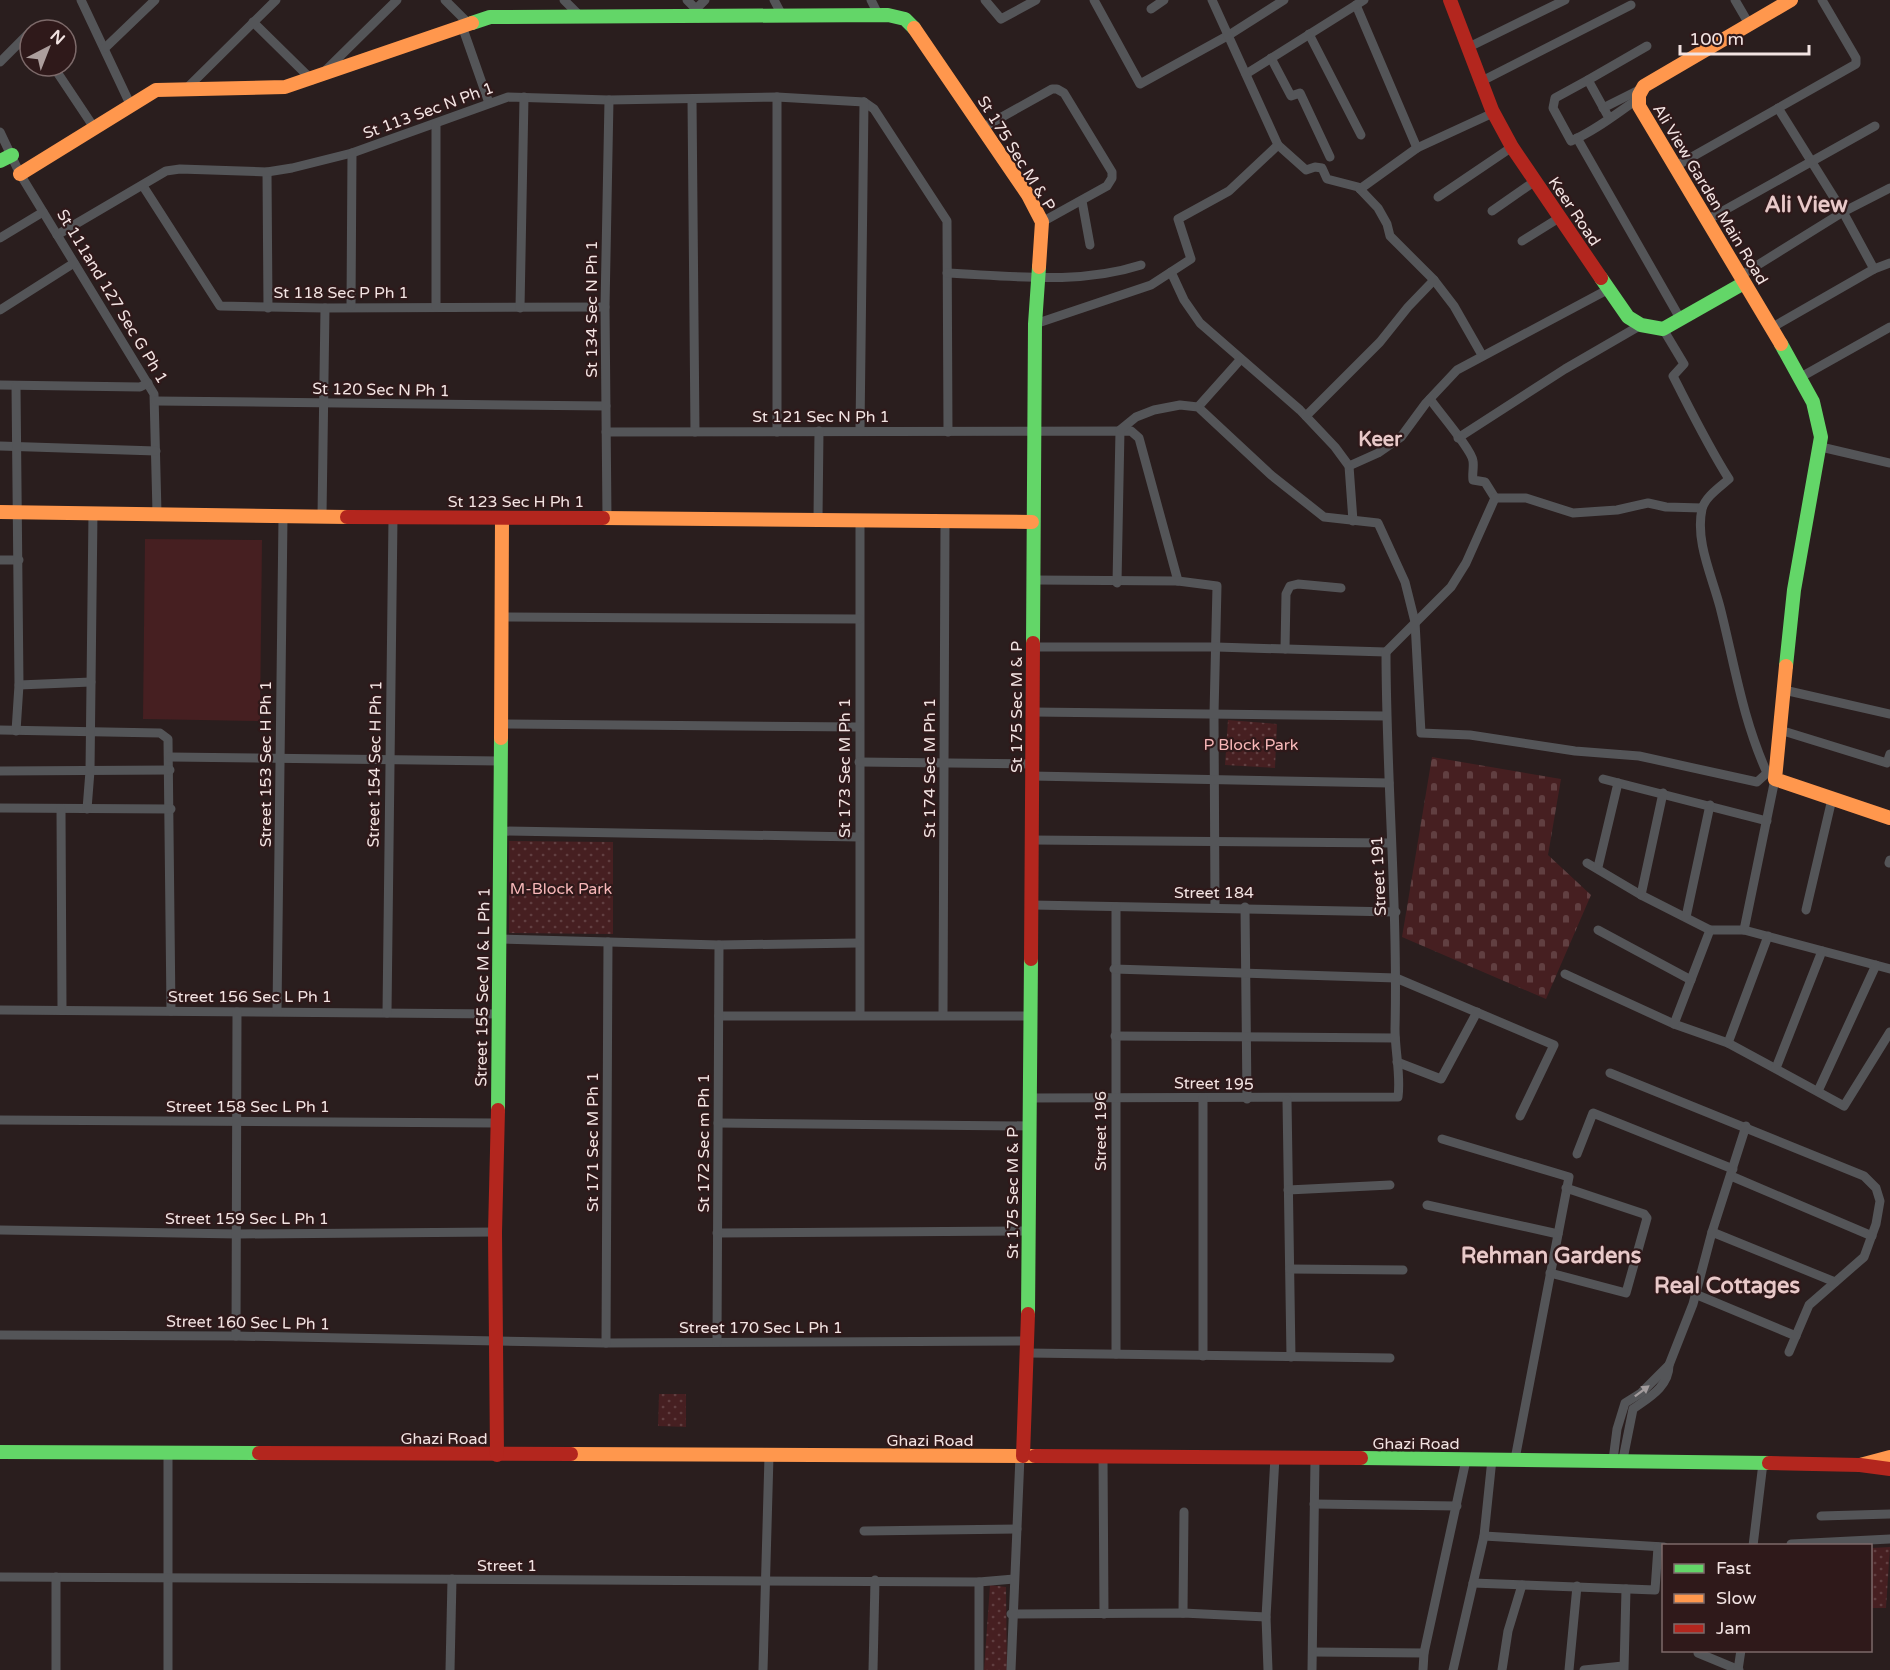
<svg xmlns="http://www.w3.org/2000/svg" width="1890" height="1670" viewBox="0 0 1890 1670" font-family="'Varela Round',sans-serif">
<defs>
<pattern id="cemetery-stones" width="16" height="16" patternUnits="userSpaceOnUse" patternTransform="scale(1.5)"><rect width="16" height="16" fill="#461f21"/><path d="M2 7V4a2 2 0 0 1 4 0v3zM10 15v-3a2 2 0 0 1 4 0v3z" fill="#613f41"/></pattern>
<pattern id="park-dots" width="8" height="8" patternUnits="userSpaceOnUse" patternTransform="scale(1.5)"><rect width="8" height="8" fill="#461f21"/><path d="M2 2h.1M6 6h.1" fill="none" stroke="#613f41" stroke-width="1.8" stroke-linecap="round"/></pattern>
</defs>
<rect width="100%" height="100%" fill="#2a1e1e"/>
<polygon fill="url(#cemetery-stones)" points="1432,757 1561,779 1548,855 1591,895 1546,999 1402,937"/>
<g fill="url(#park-dots)">
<polygon points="1228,720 1277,724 1275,768 1225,765"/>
<polygon points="509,841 613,842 613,934 509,933"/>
<polygon points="659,1394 686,1394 686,1427 658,1426"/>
<polygon points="1890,1547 1886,1608 1871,1608 1871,1548"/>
<polygon points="990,1585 1006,1587 1007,1670 984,1670"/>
</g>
<polygon fill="#461f21" points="145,539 262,540 260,721 143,719"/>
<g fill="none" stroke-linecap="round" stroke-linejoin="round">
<g stroke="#545558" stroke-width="9">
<polyline points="81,0 131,106"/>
<polyline points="445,0 469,24"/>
<polyline points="564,0 579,15"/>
<polyline points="687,0 696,9 698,18"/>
<polyline points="774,0 783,17"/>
<polyline points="871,0 879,16"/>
<polyline points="985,0 1001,19 1036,0"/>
<polyline points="1094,0 1140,84 1229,35 1284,0"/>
<polyline points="1735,0 1749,24"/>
<polyline points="1356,5 1417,148"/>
<polyline points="696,9 705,0"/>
<polyline points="1151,9 1164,0"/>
<polyline points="253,22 312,80"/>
<polyline points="462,26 489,103"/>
<polyline points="1309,34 1361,135"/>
<polyline points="105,48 155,0"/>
<polyline points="1467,48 1565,0"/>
<polyline points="1271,58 1291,96 1300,93 1330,157"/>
<polyline points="0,62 30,32"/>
<polyline points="53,66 95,129"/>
<polyline points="325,71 397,0"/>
<polyline points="1246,74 1364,0"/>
<polyline points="1588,80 1647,46"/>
<polyline points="1480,82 1631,5"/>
<polyline points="187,88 276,0"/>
<polyline points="777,97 777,432"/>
<polyline points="692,99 695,432"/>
<polyline points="864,102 874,109 947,221 948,432"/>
<polyline points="1603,108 1641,89"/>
<polyline points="1778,108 1843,212 1874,269"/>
<path d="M1609 118 1588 80 1555 98 1553 108 1571 141C1595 131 1617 113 1638 99"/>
<polyline points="984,127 1052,89 1057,89 1064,93 1112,172 1112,178 1107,186 1042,222"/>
<polyline points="0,132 20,174 154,394 157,513"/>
<polyline points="1577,138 1681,320"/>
<polyline points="1278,145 1306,170 1315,167 1322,168 1327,179 1358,187 1378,208 1387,224 1390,236 1434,280 1454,306 1482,355"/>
<polyline points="1676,166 1856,64 1856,58 1822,0"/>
<polyline points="267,172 268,308"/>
<polyline points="143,186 220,306 325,308 605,307"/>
<polyline points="1360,189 1417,148 1493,113"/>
<polyline points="1438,197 1512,147"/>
<polyline points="1082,201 1090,245"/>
<polyline points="1492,211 1535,181"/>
<polyline points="1707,220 1875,126"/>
<polyline points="57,235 166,171 180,169 267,172 292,168 352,153 508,97 609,100 777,97 864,102"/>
<polyline points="0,238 43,212"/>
<polyline points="1522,241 1559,218"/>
<polyline points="1171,272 1184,300 1200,323 1300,410 1335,447 1349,466 1353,521"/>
<path d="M947 273C1012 276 1079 285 1141 265"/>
<polyline points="1740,276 1843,212 1890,188"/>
<polyline points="351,306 352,153"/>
<polyline points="436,307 436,124"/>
<polyline points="520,308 524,97"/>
<polyline points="0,310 74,263"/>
<polyline points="1035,324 1151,285 1191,259 1178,219 1229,191 1278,145 1212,0"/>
<polyline points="1771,328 1874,269 1890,263"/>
<polyline points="1801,377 1890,327"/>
<polyline points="0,385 140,387 148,383"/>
<path d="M1430 399C1438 411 1472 450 1473 461 1474 467 1472 474 1473 480L1485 482 1495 498"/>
<polyline points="156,401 606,406"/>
<polyline points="1198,407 1240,360"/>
<polyline points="1306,416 1380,342 1408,307 1434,280"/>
<polyline points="860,430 864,102"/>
<polyline points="606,432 1131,431 1139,438 1178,581"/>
<polyline points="1458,438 1565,369 1641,325"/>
<polyline points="0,446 156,451"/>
<polyline points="1821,447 1890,463"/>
<polyline points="1349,466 1378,453 1401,437 1426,403 1457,370 1607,290"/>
<polyline points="1495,498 1526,498 1573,513 1617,510 1648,503 1666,507 1702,508"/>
<polyline points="322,516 325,308"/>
<polyline points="607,518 605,307 609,100"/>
<polyline points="818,518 819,431"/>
<polyline points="860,521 860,1015"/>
<polyline points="0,560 19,560"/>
<polyline points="1035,580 1178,581 1217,586 1214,714 1215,907"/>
<path d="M1117 583 1120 430 1136 417 1154 410 1180 405 1198 407 1271 475 1324 517 1378 523 1405 582 1415 622 1421 733 1470 735 1575 751 1639 756 1757 782 1767 773C1742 717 1735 666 1720 607 1712 576 1695 541 1702 509 1705 497 1720 487 1729 479 1708 446 1691 411 1673 376L1684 364 1663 329"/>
<polyline points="500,617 859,619"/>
<polyline points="1032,647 1216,647 1386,652"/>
<polyline points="1285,649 1286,594 1290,586 1298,584 1341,588"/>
<polyline points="1386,652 1451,587 1466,563 1495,498"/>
<polyline points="19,685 91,682"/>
<polyline points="1784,690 1890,714"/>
<polyline points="1033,712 1386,716"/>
<polyline points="500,724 859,727"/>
<polyline points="0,730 160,733 168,739 171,1011"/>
<polyline points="1780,730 1887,763 1890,754"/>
<polyline points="16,731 19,685 16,386"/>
<polyline points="170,757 499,761"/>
<polyline points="859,762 1031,764"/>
<polyline points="0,771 170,770"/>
<polyline points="1032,776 1389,783"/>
<polyline points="1603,779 1767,821"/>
<polyline points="0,808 171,809"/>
<polyline points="61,809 62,1009"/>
<polyline points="87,809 90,771 93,512"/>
<polyline points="501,831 859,837"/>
<polyline points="1032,840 1391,843"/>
<polyline points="1587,863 1641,895 1710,930 1744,930 1890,969"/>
<polyline points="1889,863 1890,860"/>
<polyline points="1598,867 1618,783"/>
<polyline points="1641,895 1663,793"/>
<polyline points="1032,905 1396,912"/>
<polyline points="1116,907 1116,1354"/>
<polyline points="1245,907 1247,1099"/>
<polyline points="1806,910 1832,799"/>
<polyline points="1686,917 1710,805"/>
<polyline points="1598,930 1691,980"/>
<polyline points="1744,930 1775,779"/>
<polyline points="500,939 719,945 858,943"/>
<polyline points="1114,969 1396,978 1554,1045 1520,1116"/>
<polyline points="1565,974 1674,1024 1728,1043 1844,1106 1890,1032"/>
<polyline points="0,1010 500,1014"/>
<polyline points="277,1011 283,517"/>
<polyline points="387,1013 393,517"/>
<polyline points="943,1015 945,522"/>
<polyline points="719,1016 1031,1016"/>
<polyline points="1674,1024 1710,930"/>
<polyline points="1115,1036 1395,1038"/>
<polyline points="1728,1043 1768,936"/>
<polyline points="1397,1062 1441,1079 1477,1012"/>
<polyline points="1776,1068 1822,951"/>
<polyline points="1610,1073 1864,1176 1876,1188 1880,1201 1876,1224 1864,1257 1809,1305 1789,1352"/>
<polyline points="1818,1091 1876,965"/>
<path d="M1030 1098 1398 1097C1401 1075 1395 1052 1395 1029 1398 903 1386 778 1386 652"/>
<polyline points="1203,1098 1203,1356"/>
<polyline points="1287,1100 1291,1357"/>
<polyline points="0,1120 496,1123"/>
<polyline points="718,1123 1029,1126"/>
<polyline points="1442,1139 1569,1177 1515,1459"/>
<polyline points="1577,1154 1593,1113 1733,1169"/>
<polyline points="1731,1176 1872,1236"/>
<polyline points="1288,1190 1390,1185"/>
<polyline points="1427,1205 1558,1234"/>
<polyline points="0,1230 238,1234 495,1232"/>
<polyline points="1712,1232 1835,1282"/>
<polyline points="717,1233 1028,1231"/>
<polyline points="1290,1269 1403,1270"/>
<polyline points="1550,1273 1626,1293 1647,1218 1644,1214 1566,1188"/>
<polyline points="1695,1294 1796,1336"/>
<polyline points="0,1335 236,1336 606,1343 1028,1341"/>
<polyline points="236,1336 237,1012"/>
<polyline points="717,1342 719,945"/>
<polyline points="606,1343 608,942"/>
<polyline points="1028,1353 1390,1358"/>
<polyline points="168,1452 168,1670"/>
<polyline points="1103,1456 1104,1614"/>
<path d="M1623 1459 1633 1409C1648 1398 1669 1387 1669 1365L1693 1304 1712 1232 1746 1126"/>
<polyline points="1613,1460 1617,1429 1625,1403 1641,1393 1669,1365"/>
<polyline points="1314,1504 1457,1506"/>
<polyline points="1821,1516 1890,1514"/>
<polyline points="864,1531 1017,1529"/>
<polyline points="1484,1536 1664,1547"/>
<polyline points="1791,1544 1890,1539"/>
<polyline points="1753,1546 1763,1463"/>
<polyline points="0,1577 979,1582 1014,1579"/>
<polyline points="979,1582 979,1670"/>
<polyline points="1473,1583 1655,1590 1658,1547"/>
<polyline points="1183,1613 1184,1512"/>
<polyline points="1011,1614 1183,1613 1266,1617"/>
<polyline points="1313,1652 1424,1653"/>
<polyline points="1698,1653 1739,1670"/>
<polyline points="56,1670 56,1577"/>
<polyline points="450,1670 452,1579"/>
<polyline points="763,1670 769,1456"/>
<polyline points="873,1670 875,1580"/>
<polyline points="1011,1670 1020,1456"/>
<polyline points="1268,1670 1266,1617 1275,1457"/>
<polyline points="1312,1670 1315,1459"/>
<polyline points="1423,1670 1424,1653 1466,1460"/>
<polyline points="1453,1670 1484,1536 1492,1459"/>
<polyline points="1502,1670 1508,1631 1522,1585"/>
<polyline points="1569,1670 1577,1586"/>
<polyline points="1584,1670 1623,1666"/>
<polyline points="1624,1670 1626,1589"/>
<polyline points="1738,1670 1741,1650"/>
</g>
<g stroke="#63d668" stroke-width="14">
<polyline points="472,23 490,17 888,15 905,19 914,28"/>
<polyline points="0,161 12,155"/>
<polyline points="1601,278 1628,317 1641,325 1663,329 1744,283"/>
<polyline points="1781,344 1813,402 1821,437 1794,590 1786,666"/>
<polyline points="1033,643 1035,324 1039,267"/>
<polyline points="498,1110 501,738"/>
<polyline points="1028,1314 1031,959"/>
<polyline points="0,1452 259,1453"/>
<polyline points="1361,1458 1769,1463"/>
</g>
<g stroke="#ff974d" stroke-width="14">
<polyline points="914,28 1028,195 1042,222 1039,267"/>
<polyline points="20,174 156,90 285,87 472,23"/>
<polyline points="1781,344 1639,106 1639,95 1644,86 1791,0"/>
<polyline points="0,512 347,517"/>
<polyline points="603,518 1032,522"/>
<polyline points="1786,666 1775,779 1890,818"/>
<polyline points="501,738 502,519"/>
<polyline points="571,1454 1035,1456"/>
<polyline points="1860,1465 1890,1457"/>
</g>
<g stroke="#b3261e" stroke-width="14">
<polyline points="1450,0 1492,110 1512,147 1601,278"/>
<polyline points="347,517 603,518"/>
<polyline points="1031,959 1033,643"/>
<polyline points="259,1453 571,1454"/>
<polyline points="497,1455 495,1232 498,1110"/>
<polyline points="1023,1456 1028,1314"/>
<polyline points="1035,1456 1361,1458"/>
<polyline points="1769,1463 1860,1465 1890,1469"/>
</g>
</g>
<defs><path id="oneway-solid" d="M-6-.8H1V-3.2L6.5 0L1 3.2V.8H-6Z" transform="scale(1.5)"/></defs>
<use fill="#a39c9d" href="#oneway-solid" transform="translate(1642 1391) rotate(-37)"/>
<g text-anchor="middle" stroke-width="4.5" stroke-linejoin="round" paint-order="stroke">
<g font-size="16" fill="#f2e3e2" stroke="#2f191a">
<text transform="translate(428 110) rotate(-20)" y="6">St 113 Sec N Ph 1</text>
<text transform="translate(1017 153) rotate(58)" y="6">St 175 Sec M &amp; P</text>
<text transform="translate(1711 194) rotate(59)" y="6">Ali View Garden Main Road</text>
<text transform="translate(1575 211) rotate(56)" y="6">Keer Road</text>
<text x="341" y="298">St 118 Sec P Ph 1</text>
<text transform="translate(113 296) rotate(59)" y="6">St 111and 127 Sec G Ph 1</text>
<text transform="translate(591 309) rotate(-90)" y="6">St 134 Sec N Ph 1</text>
<text transform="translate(381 389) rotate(1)" y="6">St 120 Sec N Ph 1</text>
<text x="821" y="422">St 121 Sec N Ph 1</text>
<text x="516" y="507">St 123 Sec H Ph 1</text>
<text transform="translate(1016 707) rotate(-90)" y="6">St 175 Sec M &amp; P</text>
<text transform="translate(265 764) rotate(-90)" y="6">Street 153 Sec H Ph 1</text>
<text transform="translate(374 764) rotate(-89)" y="6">Street 154 Sec H Ph 1</text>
<text transform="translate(844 768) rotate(-90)" y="6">St 173 Sec M Ph 1</text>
<text transform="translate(929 768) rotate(-90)" y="6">St 174 Sec M Ph 1</text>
<text transform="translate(1378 876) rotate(-93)" y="6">Street 191</text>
<text x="1214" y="898">Street 184</text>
<text transform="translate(482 987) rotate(-89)" y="6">Street 155 Sec M &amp; L Ph 1</text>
<text x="250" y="1002">Street 156 Sec L Ph 1</text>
<text transform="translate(1214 1083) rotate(1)" y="6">Street 195</text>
<text x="248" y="1112">Street 158 Sec L Ph 1</text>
<text transform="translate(1100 1131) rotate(-90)" y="6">Street 196</text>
<text transform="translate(592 1142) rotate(-90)" y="6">St 171 Sec M Ph 1</text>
<text transform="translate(703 1143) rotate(-90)" y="6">St 172 Sec m Ph 1</text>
<text transform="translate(1012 1193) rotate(-90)" y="6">St 175 Sec M &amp; P</text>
<text x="247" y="1224">Street 159 Sec L Ph 1</text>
<text transform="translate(248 1322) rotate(1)" y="6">Street 160 Sec L Ph 1</text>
<text x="761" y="1333">Street 170 Sec L Ph 1</text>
<text x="444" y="1444">Ghazi Road</text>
<text x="930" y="1446">Ghazi Road</text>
<text x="1416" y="1449">Ghazi Road</text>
<text x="507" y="1571">Street 1</text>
</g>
<g font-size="16" fill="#f7b7b8" stroke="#2f191a">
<text x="1251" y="750">P Block Park</text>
<text x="561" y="894">M-Block Park</text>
</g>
<g font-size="20" font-weight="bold" fill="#e8c9c9" stroke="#2f191a">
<text x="1380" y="446">Keer</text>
</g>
<g font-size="22" font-weight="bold" fill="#e8c9c9" stroke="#2f191a">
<text x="1806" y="212">Ali View</text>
<text x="1551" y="1263">Rehman Gardens</text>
<text x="1727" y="1293">Real Cottages</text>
</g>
</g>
<rect x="1662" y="1544" width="210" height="108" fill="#2f191a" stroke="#7d6a6a" stroke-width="1.5"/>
<rect x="1674" y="1564" width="30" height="9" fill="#63d668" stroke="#7d6a6a" stroke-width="1.5"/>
<text x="1716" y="1574" font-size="18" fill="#f2e3e2">Fast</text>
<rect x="1674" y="1594" width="30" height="9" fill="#ff974d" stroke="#7d6a6a" stroke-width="1.5"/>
<text x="1716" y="1604" font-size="18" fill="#f2e3e2">Slow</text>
<rect x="1674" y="1624" width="30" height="9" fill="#b3261e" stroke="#7d6a6a" stroke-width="1.5"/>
<text x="1716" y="1634" font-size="18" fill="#f2e3e2">Jam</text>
<g transform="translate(48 48) rotate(42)"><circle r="28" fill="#2f191a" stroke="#7d6a6a" stroke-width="1.5"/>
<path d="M0-4.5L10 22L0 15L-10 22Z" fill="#ac9e9d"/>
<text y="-9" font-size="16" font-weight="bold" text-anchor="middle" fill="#f2e3e2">N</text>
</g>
<path d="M1680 45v9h129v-9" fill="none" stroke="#f2e3e2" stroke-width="3"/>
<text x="1689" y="45" font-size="18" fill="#f2e3e2" stroke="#2f191a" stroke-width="4.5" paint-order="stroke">100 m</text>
</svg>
